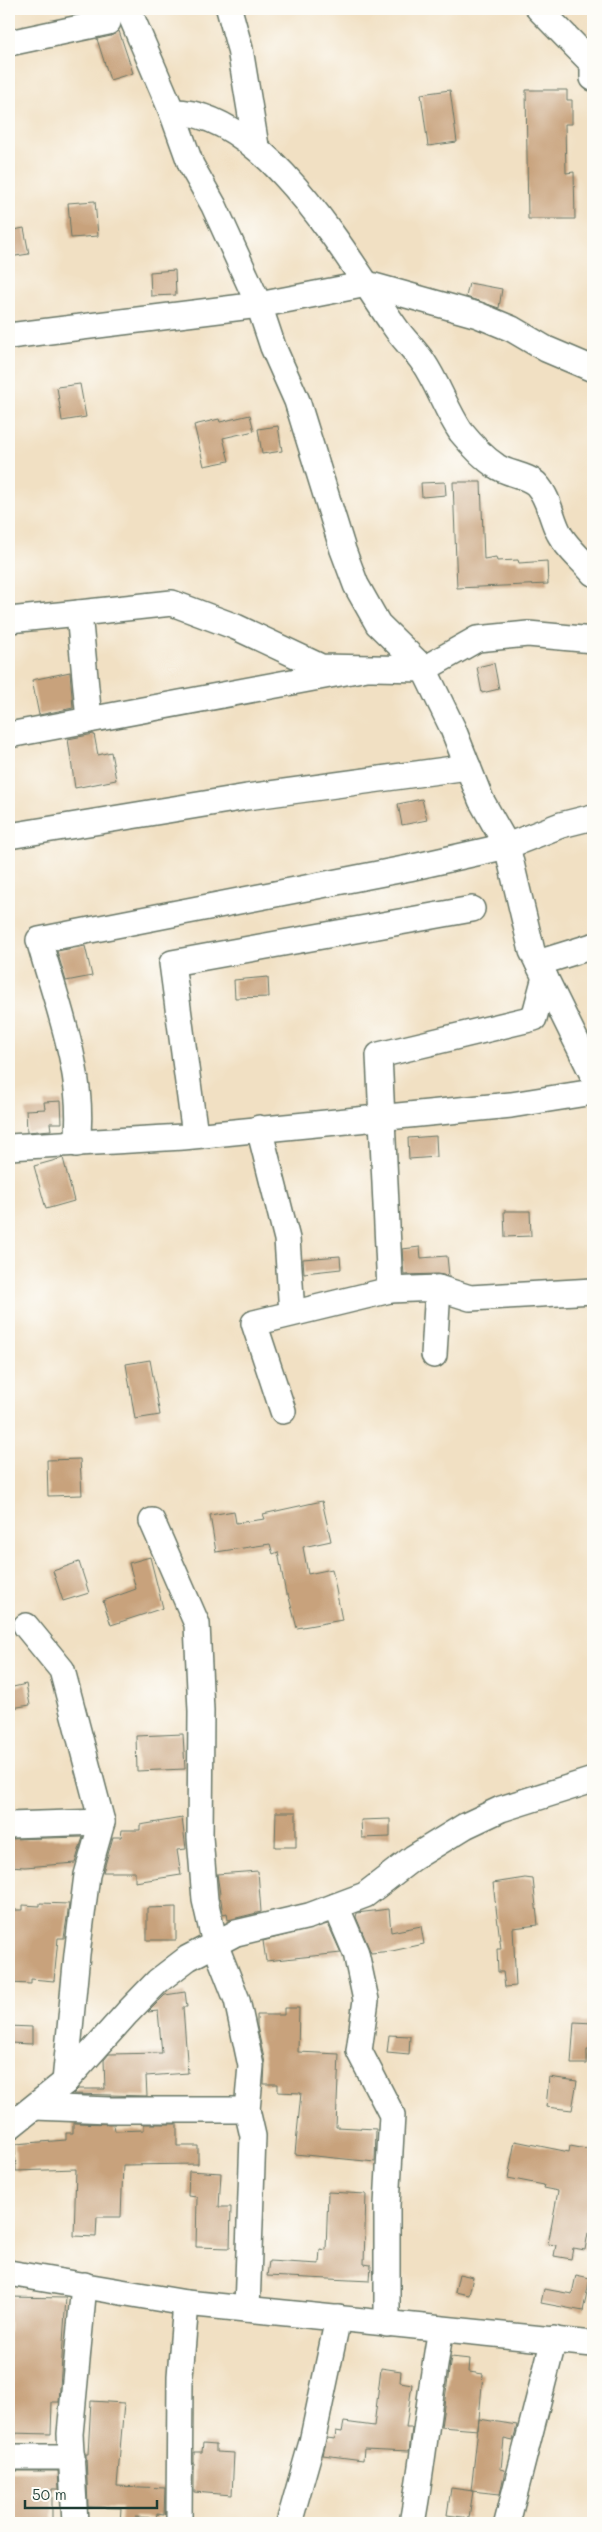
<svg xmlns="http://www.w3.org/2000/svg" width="602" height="2532" viewBox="0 0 602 2532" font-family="Mali,sans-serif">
<rect width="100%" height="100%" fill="#fdfcf7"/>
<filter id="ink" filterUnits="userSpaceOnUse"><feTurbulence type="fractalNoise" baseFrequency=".02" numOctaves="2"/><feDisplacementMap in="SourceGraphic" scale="10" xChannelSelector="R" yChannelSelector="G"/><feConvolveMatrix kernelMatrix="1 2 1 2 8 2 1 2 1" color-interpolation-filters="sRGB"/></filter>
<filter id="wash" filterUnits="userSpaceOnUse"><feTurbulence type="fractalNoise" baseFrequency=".0096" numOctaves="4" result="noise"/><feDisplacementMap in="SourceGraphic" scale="20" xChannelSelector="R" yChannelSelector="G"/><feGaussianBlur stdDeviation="1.12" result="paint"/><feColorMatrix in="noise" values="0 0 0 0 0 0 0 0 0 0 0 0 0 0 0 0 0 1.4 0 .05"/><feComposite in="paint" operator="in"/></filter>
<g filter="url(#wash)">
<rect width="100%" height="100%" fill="#f1e0c3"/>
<g id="blocks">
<g fill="#c8a27b">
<polygon points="119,31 133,73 110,80 97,39 111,36"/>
<polygon points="450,90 457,142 428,146 421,94"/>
<polygon points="526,90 567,90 567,100 572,100 572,124 565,124 566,173 574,172 575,219 528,219"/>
<polygon points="95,201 98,236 71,238 68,203"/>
<polygon points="24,228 29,254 9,257 9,231"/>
<polygon points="175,270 176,295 151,296 150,272"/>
<polygon points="469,283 502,289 499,308 466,297"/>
<polygon points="80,384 86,417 62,421 57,387"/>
<polygon points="250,415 254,431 223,438 229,461 204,466 194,425 219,419 220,422"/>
<polygon points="278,426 282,451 262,454 258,429"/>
<polygon points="445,482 446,495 422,497 421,483"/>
<polygon points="453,482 481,482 484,559 496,557 497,561 518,560 519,563 547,561 548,584 457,588"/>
<polygon points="494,663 499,689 482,693 477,667"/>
<polygon points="70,672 73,708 39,715 32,680"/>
<polygon points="94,734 98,755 111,752 116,780 75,788 68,739"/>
<polygon points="422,799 427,820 402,825 398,804"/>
<polygon points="85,946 92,976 66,981 57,951"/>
<polygon points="268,977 269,997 235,998 234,980"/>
<polygon points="61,1101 62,1123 50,1123 51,1130 27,1132 26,1110 45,1109 44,1102"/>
<polygon points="436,1136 437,1157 409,1159 408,1138"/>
<polygon points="63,1158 74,1201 46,1209 34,1166"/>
<polygon points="504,1211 530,1211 531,1236 505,1237"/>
<polygon points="420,1247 421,1258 447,1256 449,1276 437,1274 404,1275 402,1249"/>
<polygon points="340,1256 341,1269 304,1273 303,1259"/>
<polygon points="150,1360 160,1415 135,1419 126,1364"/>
<polygon points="80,1459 82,1495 48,1496 47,1460"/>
<polygon points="322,1501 331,1541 303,1547 308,1574 332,1569 342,1620 297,1628 288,1594 286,1594 278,1552 273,1554 270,1544 216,1552 210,1515 234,1511 236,1523 265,1519 263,1514"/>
<polygon points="150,1557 163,1608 111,1625 103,1601 136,1589 129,1563"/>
<polygon points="79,1562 89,1593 63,1601 53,1571"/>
<polygon points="26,1684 30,1705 12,1708 9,1688"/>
<polygon points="183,1734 185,1769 137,1771 136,1736"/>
<polygon points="276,1812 296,1812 296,1847 275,1847"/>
<polygon points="182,1818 186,1849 177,1850 181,1875 135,1882 135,1872 103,1872 113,1837 121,1837 122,1830 140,1830 140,1825"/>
<polygon points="390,1819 390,1837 362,1838 361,1820"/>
<polygon points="83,1837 75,1863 25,1867 9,1866 9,1844 11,1844 11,1839"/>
<polygon points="258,1871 261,1912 228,1920 227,1913 223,1914 217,1874"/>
<polygon points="525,1878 533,1879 538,1925 513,1928 516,1986 505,1987 503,1972 498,1972 497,1949 501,1949 493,1883"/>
<polygon points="40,1903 69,1904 64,1938 58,1938 54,1981 31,1979 31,1984 9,1983 9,1910 23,1910 23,1905 40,1906"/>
<polygon points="176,1907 176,1940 147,1940 147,1908"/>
<polygon points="389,1909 391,1932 421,1926 424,1944 392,1951 371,1953 356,1917 357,1913"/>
<polygon points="328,1924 341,1953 266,1961 263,1941"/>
<polygon points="185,1992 187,2007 183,2007 188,2073 146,2076 147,2096 73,2094 78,2089 105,2089 104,2060 109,2054 162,2053 158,2011 148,2012 165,1995"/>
<polygon points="284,2008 299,2008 298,2052 339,2054 336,2127 376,2129 375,2162 295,2154 301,2093 278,2092 278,2084 264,2084 265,2063 257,2026 257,2015 284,2015"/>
<polygon points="574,2022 593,2023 593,2050 587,2050 587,2064 571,2064"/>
<polygon points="9,2026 32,2027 32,2044 9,2043"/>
<polygon points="389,2035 410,2036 409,2055 387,2053"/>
<polygon points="549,2077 577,2081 572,2110 546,2107"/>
<polygon points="73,2123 114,2124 115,2131 144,2130 144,2124 177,2124 177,2146 198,2146 198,2164 123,2165 121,2217 97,2217 96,2237 74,2236 76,2169 16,2171 15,2144 66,2140 66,2133 73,2133"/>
<polygon points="515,2141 569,2152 570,2146 592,2150 593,2234 588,2233 585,2250 573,2248 571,2259 554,2256 556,2245 548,2244 558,2191 543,2188 544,2185 508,2178"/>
<polygon points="189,2171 221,2173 219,2207 231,2207 230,2248 196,2247 197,2197 188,2196"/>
<polygon points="328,2192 366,2194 364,2264 371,2265 370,2281 267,2276 269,2261 319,2264 320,2249 326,2250"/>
<polygon points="459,2274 473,2277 469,2295 455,2292"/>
<polygon points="576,2275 590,2278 583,2311 541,2303 544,2289 572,2294"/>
<polygon points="9,2297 66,2298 59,2402 52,2402 51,2434 9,2433"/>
<polygon points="451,2357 470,2359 469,2372 483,2374 478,2430 441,2427"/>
<polygon points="381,2368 401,2371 400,2382 412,2384 406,2428 412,2428 409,2451 364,2449 363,2460 323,2455 327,2438 335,2439 336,2431 342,2432 344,2422 374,2426"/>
<polygon points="91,2401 124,2403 117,2486 165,2488 164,2515 157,2514 156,2518 135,2517 135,2523 120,2523 121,2508 88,2507 86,2454 88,2454"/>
<polygon points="479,2419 517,2425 513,2441 504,2439 501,2469 505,2470 500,2494 471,2491"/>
<polygon points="203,2443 216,2444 216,2452 234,2453 232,2495 194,2492 194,2452 202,2452"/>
<polygon points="10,2471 58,2471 59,2489 52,2489 52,2523 9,2523"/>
<polygon points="451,2488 473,2491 469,2518 447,2515"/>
</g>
</g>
</g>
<g filter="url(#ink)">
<use href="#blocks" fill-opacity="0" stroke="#687666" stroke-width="1"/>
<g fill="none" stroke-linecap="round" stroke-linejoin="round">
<defs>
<g id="minor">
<polyline points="128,9 172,112 191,165 214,206 259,305 273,347 297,401 343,550 356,585 378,624 424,669 453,729 481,800 507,846 532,951 593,1075"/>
<polyline points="229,9 240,49 256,146"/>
<polyline points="539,9 593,64 593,78"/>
<polyline points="9,43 108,22"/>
<path d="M172 112C265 110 348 260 395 327 403 339 415 350 423 362 438 384 446 410 461 432 470 443 484 458 496 466 507 474 528 475 537 485 549 498 551 518 559 533 566 547 583 561 593 573"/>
<polyline points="9,336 259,305 367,284 478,315 512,329 546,349 593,369"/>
<polyline points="9,620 79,613"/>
<polyline points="367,668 89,720 79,613 172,603 236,627 321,667 424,669 477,639 528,634 593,640"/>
<polyline points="9,735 89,720"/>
<polyline points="9,836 247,797 468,767"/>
<polyline points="538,963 593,946"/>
<polyline points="259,1128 287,1239 292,1313"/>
<polyline points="195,1135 172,963 472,909"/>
<path d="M77 1144C86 1075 57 1005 39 940L409 868 507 846 561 825 593 817"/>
<polyline points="9,1147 183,1137 511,1105 593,1092"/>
<polyline points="438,1288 470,1298 593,1291"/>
<polyline points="434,1355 438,1288 390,1290 379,1055 534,1018 545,977"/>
<polyline points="283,1411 254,1323 390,1290"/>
<polyline points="152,1521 197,1624 201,1711 200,1837 205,1900 215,1944 237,2000 251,2066 247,2110"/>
<polyline points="26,1626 62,1670 102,1822 87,1875 77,1954 65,2082"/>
<polyline points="9,1825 102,1822"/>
<polyline points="336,1906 356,1953 366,2000 359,2051 392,2115 387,2205 387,2324"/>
<polyline points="35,2107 109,2110 247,2110 253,2136 247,2309"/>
<polyline points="9,2127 65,2082 127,2013 158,1981 188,1958 236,1933 309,1916 365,1895 413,1858 465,1826 501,1809 593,1780"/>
<polyline points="9,2273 186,2303 593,2344"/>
<polyline points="9,2457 72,2457"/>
<polyline points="75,2523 70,2434 84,2285"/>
<polyline points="179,2523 180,2376 186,2303"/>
<polyline points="289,2523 312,2442 338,2318"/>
<path d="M412 2523C424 2459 429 2394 441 2329"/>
<polyline points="507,2523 554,2339"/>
</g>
</defs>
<use href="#minor" stroke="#687666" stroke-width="28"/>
<use href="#minor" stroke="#fff" stroke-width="25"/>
</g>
</g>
<rect width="602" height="2532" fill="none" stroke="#fdfcf7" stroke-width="30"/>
<path d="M25 2500v8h132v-8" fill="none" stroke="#1f3d34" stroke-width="2.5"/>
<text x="32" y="2500" font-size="15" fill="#1f3d34" stroke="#fdfcf7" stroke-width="4" paint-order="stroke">50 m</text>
</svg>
